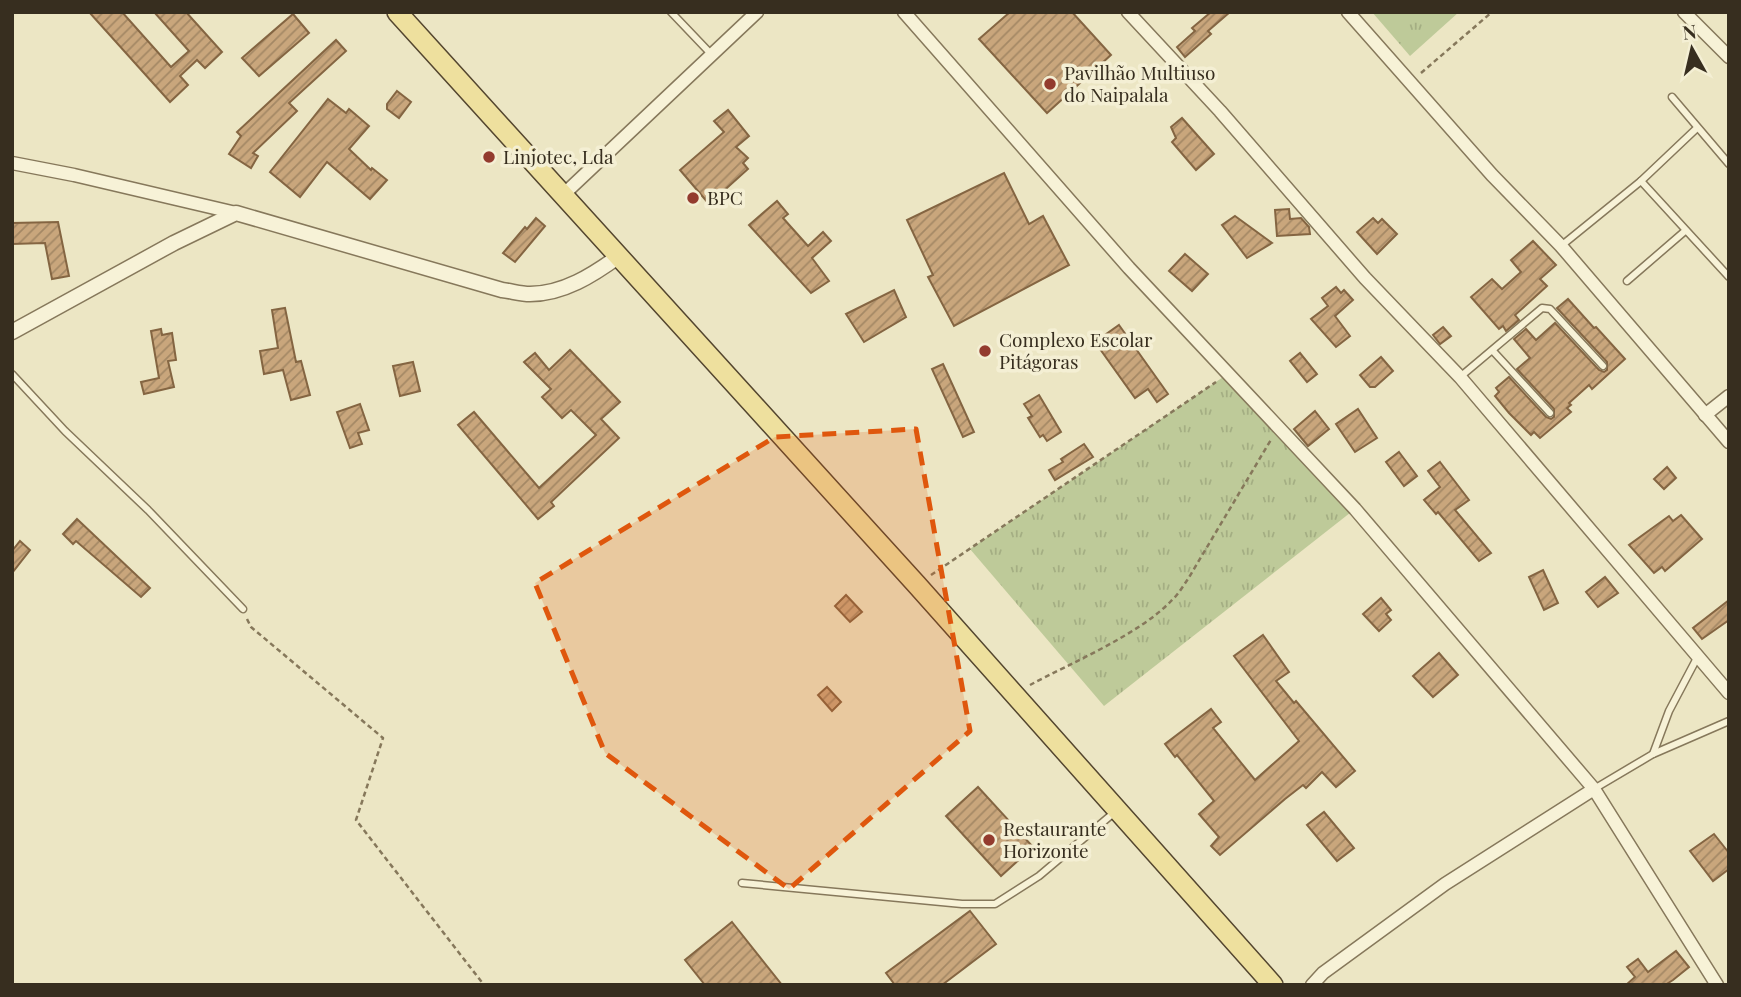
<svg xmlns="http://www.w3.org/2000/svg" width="1741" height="997" viewBox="0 0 1741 997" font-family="'Playfair Display',serif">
<defs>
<pattern id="park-tufts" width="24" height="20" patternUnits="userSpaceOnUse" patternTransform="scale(1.75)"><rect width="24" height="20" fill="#beca99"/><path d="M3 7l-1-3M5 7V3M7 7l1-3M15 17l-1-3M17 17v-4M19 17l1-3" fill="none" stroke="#a4ae83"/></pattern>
<pattern id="building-hatch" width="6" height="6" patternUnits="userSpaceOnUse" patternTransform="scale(1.75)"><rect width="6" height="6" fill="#c9a67c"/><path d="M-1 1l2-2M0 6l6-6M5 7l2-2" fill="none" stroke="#a48865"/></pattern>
</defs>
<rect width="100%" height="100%" fill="#ece6c4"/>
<g fill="url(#park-tufts)">
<polygon points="1372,12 1459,12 1410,56"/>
<polygon points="1229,373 1355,509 1104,706 970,549"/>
</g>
<g fill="url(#building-hatch)" stroke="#846542" stroke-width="2">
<polygon points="89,12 122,12 171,67 189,51 154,12 186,12 222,52 205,68 197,60 180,76 188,85 170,102"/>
<polygon points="1010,12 1072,12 1111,55 1047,113 979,39"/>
<polygon points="1211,12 1230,12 1208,31 1211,34 1185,57 1177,47 1195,31 1192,28"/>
<polygon points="293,14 309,33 259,76 242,58"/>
<polygon points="336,40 346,51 289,103 297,111 253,153 258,156 251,168 229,154 241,136 237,132"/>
<polygon points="397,91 411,102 399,118 387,109 387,104"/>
<polygon points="328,99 346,113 349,109 369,126 349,149 371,170 372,168 387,180 370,199 327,162 300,197 270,172"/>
<polygon points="728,110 749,136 736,147 748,158 743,163 748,169 709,204 680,170 724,132 714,121"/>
<polygon points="1182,118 1214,154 1196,170 1172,142 1176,138 1171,127"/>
<polygon points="1004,173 1029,224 1043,216 1069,265 954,326 928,277 933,275 907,220"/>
<polygon points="777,201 788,214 783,218 808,246 823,232 831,241 812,258 829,281 811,293 749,225"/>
<polygon points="1289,209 1290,219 1301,218 1309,227 1310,234 1277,236 1275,210"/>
<polygon points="1235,216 1272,243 1247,258 1222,225"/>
<polygon points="536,218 545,226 515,262 503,253 525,227 527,229"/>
<polygon points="1373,218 1378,223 1382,219 1397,234 1377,254 1357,232"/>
<polygon points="58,222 69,276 52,279 45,243 12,244 12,223"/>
<polygon points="1533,241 1556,265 1540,279 1547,286 1515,315 1519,320 1506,331 1503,326 1499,329 1471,297 1492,279 1502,289 1521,272 1511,260"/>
<polygon points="1185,254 1208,274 1192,291 1169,271"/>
<polygon points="1336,287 1341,293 1344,290 1353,300 1335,316 1350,336 1336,347 1311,319 1328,306 1322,298"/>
<polygon points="894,290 906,317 864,342 846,314"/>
<polygon points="1568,299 1594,328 1596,327 1625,359 1592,389 1589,385 1569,403 1571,405 1567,408 1571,412 1540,438 1534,432 1531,435 1509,413 1495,396 1499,392 1496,388 1509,377 1546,417 1551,419 1554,417 1554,409 1517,369 1530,358 1514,339 1526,329 1536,340 1555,323 1599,370 1604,372 1607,370 1607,362 1557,308"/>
<polygon points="285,308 296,362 301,361 310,395 291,400 283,370 264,374 260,351 278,348 272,310"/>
<polygon points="1119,325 1168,394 1157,402 1148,389 1135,398 1095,342"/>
<polygon points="1443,327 1451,336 1440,344 1433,335"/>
<polygon points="161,329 162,335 172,333 176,360 168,361 174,387 144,394 141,382 159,378 151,331"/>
<polygon points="570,350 620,402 601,419 619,438 551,502 554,506 538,519 458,425 474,412 539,488 596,435 571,410 562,418 542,397 551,389 524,362 535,353 549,370"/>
<polygon points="1300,353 1317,374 1307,382 1290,361"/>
<polygon points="1381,357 1393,371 1375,387 1370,387 1360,375"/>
<polygon points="413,362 420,391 400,396 393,366"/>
<polygon points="943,364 974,432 963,437 932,369"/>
<polygon points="1039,395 1061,432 1047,441 1043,435 1040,437 1028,418 1032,416 1024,404"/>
<polygon points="360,404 369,430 358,433 362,444 350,448 337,412"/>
<polygon points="1358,409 1377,438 1355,452 1336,424"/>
<polygon points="1315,411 1329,429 1308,446 1294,429"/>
<polygon points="1084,444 1093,457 1055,480 1049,470 1063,462 1061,459"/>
<polygon points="1399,452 1417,476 1404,486 1386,462"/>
<polygon points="1440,462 1469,500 1455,510 1491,553 1479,561 1438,512 1436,514 1424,500 1440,487 1428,471"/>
<polygon points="1667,467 1676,478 1664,489 1654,479"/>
<polygon points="1681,515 1702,539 1665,571 1662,567 1654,573 1629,545 1669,516 1673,521"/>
<polygon points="77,519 150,588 141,597 76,541 73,544 63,534"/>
<polygon points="20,541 30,550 12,573 12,551"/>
<polygon points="1543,570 1558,603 1544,610 1529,577"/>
<polygon points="1605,577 1618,593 1598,607 1586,592"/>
<polygon points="846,595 862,612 850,622 835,606"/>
<polygon points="1381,598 1391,610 1386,614 1391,620 1379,631 1363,614"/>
<polygon points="1729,600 1729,620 1702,639 1693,628"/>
<polygon points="1263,635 1289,672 1276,681 1294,703 1296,701 1355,771 1336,787 1322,772 1306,788 1303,785 1285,799 1220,855 1211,846 1219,837 1199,814 1214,801 1177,755 1175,757 1165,744 1211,709 1221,722 1213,728 1255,780 1299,741 1234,656"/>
<polygon points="1439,653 1458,675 1433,697 1413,676"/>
<polygon points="827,687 841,702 832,711 818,695"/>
<polygon points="978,787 1033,847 1001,876 946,816"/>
<polygon points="1324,812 1354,848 1337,861 1307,825"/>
<polygon points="1714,834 1729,853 1729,869 1713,881 1690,851"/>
<polygon points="970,911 996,944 942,985 895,985 886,973"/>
<polygon points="732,922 782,985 705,985 685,960"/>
<polygon points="1676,951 1689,967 1673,980 1665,985 1626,985 1635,977 1627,967 1638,959 1648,972"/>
</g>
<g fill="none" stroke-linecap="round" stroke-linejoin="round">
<defs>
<g id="service">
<polyline points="671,12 712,55"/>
<polyline points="1672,97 1729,164"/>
<polyline points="1641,181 1729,277"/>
<polyline points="1561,246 1641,181 1697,128"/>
<polyline points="1627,281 1685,231"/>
<polyline points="1493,351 1550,413"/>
<polyline points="12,374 65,431 148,510 243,609"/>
<polyline points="1460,377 1542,308 1550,309 1603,366"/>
<polyline points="1653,754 1669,711 1697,658"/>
<polyline points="1594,789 1653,754 1729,721"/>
<polyline points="742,883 962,904 995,904 1039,876 1116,811"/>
</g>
<g id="minor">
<polyline points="904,12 1129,268 1355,509 1594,789 1717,985"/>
<polyline points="1128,12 1220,111 1365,278 1460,377 1729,693"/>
<polyline points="1348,12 1492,175 1561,246 1729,442"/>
<polyline points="1684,12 1729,57"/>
<polyline points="12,163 74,175 236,213"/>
<polyline points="563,195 757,12"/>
<polyline points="1705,415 1729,396"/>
<polyline points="1312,985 1323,973 1445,884 1594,789"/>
</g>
<path id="tertiary" d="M12 332 174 243 236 213 502 290C511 291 521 294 530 294 563 294 593 275 619 256"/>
<polyline id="primary" points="397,12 917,585 1273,985"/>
</defs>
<use href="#service" stroke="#86785b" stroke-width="9"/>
<use href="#minor" stroke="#86785b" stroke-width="15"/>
<use href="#tertiary" stroke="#86785b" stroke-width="17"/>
<use href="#primary" stroke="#54462f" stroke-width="22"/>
<g stroke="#86785b" stroke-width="2.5" stroke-dasharray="5 3.5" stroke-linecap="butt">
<polyline points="1421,73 1492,12"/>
<polyline points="931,575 1216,382"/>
<polyline points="247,619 251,627 383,738 356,820 484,985"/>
<path d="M1030 685C1071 663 1140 634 1171 601 1178 595 1183 586 1188 579L1272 438"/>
</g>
<use href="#service" stroke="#f7f2d7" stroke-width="6"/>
<use href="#minor" stroke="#f7f2d7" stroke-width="12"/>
<use href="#tertiary" stroke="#f7f2d7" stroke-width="14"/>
<use href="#primary" stroke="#eee09e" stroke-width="19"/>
</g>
<path fill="#df570d" fill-opacity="0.2" stroke="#df570d" stroke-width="5" stroke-dasharray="14 9" stroke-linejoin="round" d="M916 429 970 731 789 889 605 753 535 583 775 437Z"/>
<g fill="#933b2e" stroke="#f4efd4" stroke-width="2.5">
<circle cx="1050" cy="84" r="7"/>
<circle cx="489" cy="157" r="7"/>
<circle cx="693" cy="198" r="7"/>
<circle cx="985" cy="351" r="7"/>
<circle cx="989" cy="840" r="7"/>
</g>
<g text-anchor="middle" stroke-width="7" stroke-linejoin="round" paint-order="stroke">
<g font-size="19" fill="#372e1f" stroke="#f4efd4" text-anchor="start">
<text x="1064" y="80">Pavilhão Multiuso<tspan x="1064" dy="22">do Naipalala</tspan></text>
<text x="503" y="164">Linjotec, Lda</text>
<text x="707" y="205">BPC</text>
<text x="999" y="347">Complexo Escolar<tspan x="999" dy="22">Pitágoras</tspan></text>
<text x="1003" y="836">Restaurante<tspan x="1003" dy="22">Horizonte</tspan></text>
</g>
</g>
<rect width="1741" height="997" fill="none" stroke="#372e1f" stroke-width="28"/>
<g transform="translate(1692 49) rotate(352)" stroke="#f4efd4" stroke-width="5" paint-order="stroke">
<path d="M0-5L12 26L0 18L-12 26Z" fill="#372e1f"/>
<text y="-10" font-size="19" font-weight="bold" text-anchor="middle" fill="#372e1f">N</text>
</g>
</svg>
